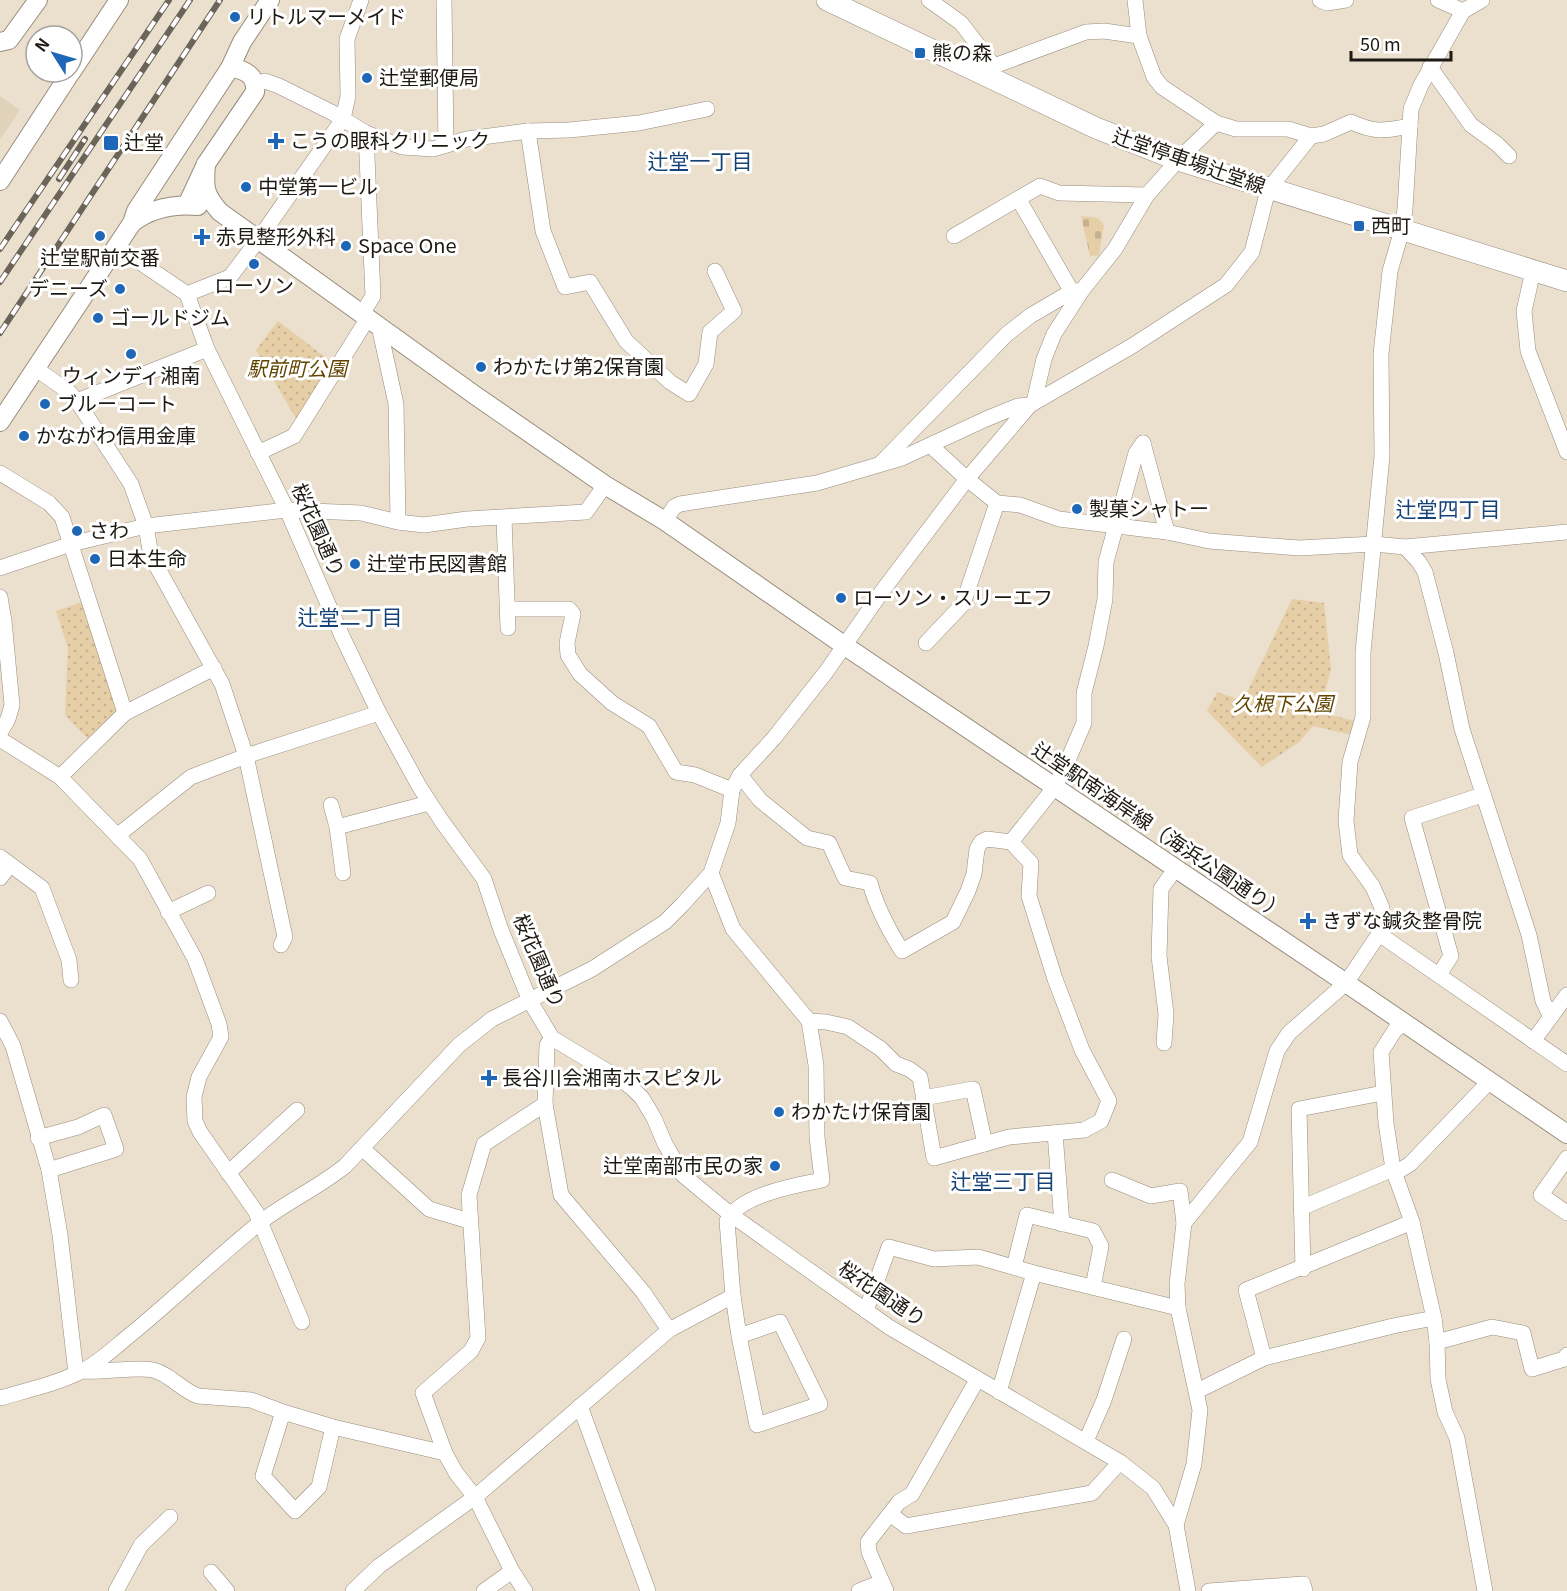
<svg xmlns="http://www.w3.org/2000/svg" width="1567" height="1591" viewBox="0 0 1567 1591" font-family="Georgia,'Noto Sans JP',serif">
<defs>
<pattern id="cemetery-stones" width="16" height="16" patternUnits="userSpaceOnUse" patternTransform="scale(1.5)"><rect width="16" height="16" fill="#e6cea7"/><path d="M2 7V4a2 2 0 0 1 4 0v3zM10 15v-3a2 2 0 0 1 4 0v3z" fill="#c5b08f"/></pattern>
<pattern id="park-dots" width="8" height="8" patternUnits="userSpaceOnUse" patternTransform="scale(1.5)"><rect width="8" height="8" fill="#e6cea7"/><path d="M2 2h.1M6 6h.1" fill="none" stroke="#c5b08f" stroke-width="1.8" stroke-linecap="round"/></pattern>
</defs>
<rect width="100%" height="100%" fill="#ebdfcd"/>
<polygon fill="#e1d2bb" points="0,96 20,110 0,140"/>
<polygon fill="url(#cemetery-stones)" points="1081,216 1098,218 1104,225 1099,255 1090,256"/>
<g fill="url(#park-dots)">
<polygon points="278,321 333,363 297,420 256,350"/>
<polygon points="1292,599 1324,603 1331,670 1319,712 1359,722 1353,735 1313,726 1299,742 1262,767 1207,711 1217,692 1243,701"/>
<polygon points="85,601 120,712 90,741 65,715 68,648 56,611"/>
</g>
<g fill="none" stroke-linecap="round" stroke-linejoin="round">
<defs>
<g id="minor">
<polyline points="444,0 446,145"/>
<polyline points="929,0 961,23 994,66 993,74"/>
<path d="M1135 0 1139 36 1154 77 1162 87 1216 123 1236 129H1288L1311 136 1324 134 1351 122C1376 133 1383 131 1410 126"/>
<polyline points="1320,0 1327,3 1346,0"/>
<polyline points="1438,0 1463,11"/>
<polyline points="994,66 1086,32 1104,31 1139,36"/>
<polyline points="1430,67 1471,125 1497,144 1509,156"/>
<polyline points="256,84 265,81 279,86 333,113 366,133 402,147 433,149 467,139 528,131 569,130 639,123 707,109"/>
<polyline points="528,131 543,231 565,287 590,282 626,341 670,382 689,394 706,364 710,332 734,311 715,271"/>
<polyline points="1019,200 1072,292"/>
<polyline points="954,236 1040,186 1059,193 1147,195"/>
<polyline points="116,246 187,294 207,349 287,510 342,636 379,713 419,786 441,820 484,879 501,930 530,1001 552,1038 620,1079 632,1088 642,1098 654,1118 665,1144 683,1175 730,1214 889,1327 1120,1462 1153,1488 1176,1525 1188,1591"/>
<polyline points="1533,271 1524,311 1528,351 1567,452"/>
<polyline points="187,294 230,277 258,240 343,119 348,96 347,39 361,0"/>
<polyline points="362,314 373,296 366,133"/>
<polyline points="379,326 396,404 398,522"/>
<polyline points="35,368 69,392 77,401 131,484 146,526 151,556 222,684 246,756 285,937 281,945"/>
<polyline points="77,401 207,349"/>
<polyline points="1034,402 1044,359 1054,334 1083,289"/>
<polyline points="1143,443 1167,532"/>
<polyline points="930,445 967,479 997,503 1020,505 1059,519 1167,532 1209,541 1299,548 1374,544 1405,547 1567,532"/>
<polyline points="258,453 294,436 368,318"/>
<polyline points="881,463 1007,334 1030,316 1064,296 1083,289 1115,249 1147,195 1178,160 1216,123"/>
<polyline points="0,473 49,503 62,517 125,713"/>
<polyline points="504,518 508,628"/>
<polyline points="665,521 674,507 680,504 817,483 902,458 986,419 1018,406 1030,405"/>
<polyline points="1405,547 1419,562 1425,572 1446,653 1462,729 1529,935 1543,1001 1551,1017"/>
<polyline points="0,568 71,544 146,526 287,510 361,513 398,522 424,525 467,519 586,512 605,485"/>
<polyline points="0,597 4,621 12,705 8,719 0,733"/>
<polyline points="508,609 569,609 573,614 567,643 568,655 580,674 612,703 649,726 676,772 695,775 732,790"/>
<polyline points="926,643 963,604 997,503"/>
<polyline points="0,739 60,777 140,859 195,959 219,1024 221,1037 199,1077 194,1097 195,1121 200,1132 256,1212 302,1322"/>
<path d="M740 775 760 800 807 838 829 843 845 878 870 883C877 908 888 929 902 951L953 922 968 891 974 874 977 849 981 842 987 839 1011 842 1054 788 1065 767 1084 723V693L1096 646 1105 599 1106 562 1136 453 1143 443"/>
<polyline points="60,777 125,713 214,668"/>
<polyline points="331,805 337,827 343,873"/>
<polyline points="337,827 429,803"/>
<polyline points="119,838 123,831 191,777 246,756 379,713"/>
<polyline points="0,857 42,888 69,960 71,980"/>
<path d="M711 873 733 929 809 1021 816 1065 817 1137 822 1180C796 1185 739 1195 727 1221L733 1296 739 1336 757 1425 820 1404 780 1322 739 1336"/>
<polyline points="0,878 10,865"/>
<polyline points="168,912 208,893"/>
<polyline points="1379,934 1567,1064"/>
<polyline points="1439,975 1451,956 1412,818 1482,795"/>
<polyline points="0,1021 13,1046 49,1170 60,1235 76,1373"/>
<polyline points="809,1021 826,1022 848,1027 881,1049 896,1064 909,1069 920,1077 934,1158 1009,1137 1084,1130 1101,1121 1109,1101 1082,1050 1055,979 1029,896 1031,863 1011,842"/>
<polyline points="1404,1023 1395,1030 1381,1052 1386,1123 1393,1169 1412,1222 1434,1318 1437,1342 1438,1379 1445,1412 1457,1438 1485,1591"/>
<polyline points="552,1038 547,1045 545,1104 561,1195 643,1292 669,1330"/>
<polyline points="1533,1041 1567,995"/>
<polyline points="1164,1043 1166,1014 1159,956 1161,889 1175,869"/>
<polyline points="923,1098 973,1089 985,1144"/>
<polyline points="1055,1133 1062,1224"/>
<polyline points="38,1138 78,1127 104,1115 116,1149 49,1170"/>
<polyline points="363,1149 429,1209 469,1221"/>
<polyline points="1567,1158 1541,1195 1567,1213"/>
<polyline points="228,1173 297,1110"/>
<polyline points="1394,1174 1410,1164 1489,1082"/>
<polyline points="1112,1180 1151,1196 1180,1191 1184,1223 1177,1284 1178,1308 1200,1410 1194,1464 1176,1525"/>
<polyline points="1301,1208 1393,1169"/>
<polyline points="1184,1223 1250,1142 1277,1051 1289,1033 1346,983 1379,934 1382,908 1373,887 1350,855 1346,821 1350,762 1363,717 1363,652 1382,456 1381,354 1386,308 1390,271 1402,230 1405,209 1411,109 1421,85 1463,11 1482,0"/>
<polyline points="1014,1267 1027,1215 1093,1231 1101,1246 1093,1287"/>
<polyline points="1303,1269 1299,1109 1383,1093"/>
<polyline points="866,1311 889,1247 934,1259 978,1257 1034,1273 1178,1308"/>
<polyline points="1437,1342 1492,1327 1523,1333 1532,1369 1564,1359 1567,1355"/>
<polyline points="1264,1358 1246,1290 1412,1222"/>
<path d="M82 1371C103 1373 136 1366 153 1370 170 1374 181 1390 198 1396L251 1400 283 1412 333 1427 445 1453"/>
<polyline points="1197,1391 1264,1358 1393,1326 1434,1318"/>
<polyline points="999,1392 1034,1273"/>
<path d="M0 1398C28 1390 56 1384 82 1371 100 1362 115 1347 130 1335 174 1299 214 1260 258 1224 284 1203 318 1188 345 1166L459 1045 492 1019 592 969 665 922 682 905 711 873 728 823 732 790 740 775 774 738 826 672 883 590 967 479 1030 405 1132 346 1226 285 1252 252 1268 190 1311 136"/>
<polyline points="580,1406 648,1591"/>
<polyline points="283,1412 263,1476 295,1511 319,1487 333,1427"/>
<polyline points="1086,1441 1104,1400 1124,1339"/>
<polyline points="890,1514 906,1526 1092,1493 1120,1462"/>
<polyline points="211,1572 227,1591"/>
<polyline points="116,1591 141,1545 170,1517"/>
<polyline points="353,1591 379,1566 475,1497 669,1330 733,1296"/>
<polyline points="484,1591 512,1571"/>
<polyline points="525,1591 512,1571 475,1497 456,1473 445,1453 423,1393 471,1351 478,1338 469,1195 484,1144 545,1104"/>
<polyline points="859,1591 882,1582"/>
<polyline points="886,1591 869,1552 868,1542 899,1502 912,1494 977,1380"/>
<polyline points="1209,1591 1303,1584 1305,1591"/>
</g>
<g id="tertiary">
<polyline points="0,42 9,40 38,0"/>
<polyline points="72,71 119,0"/>
<path d="M206 164C204 187 204 194 220 212L476 396 605 485 665 521 845 646 1346 983 1567 1134"/>
<polyline points="0,181 71,72"/>
<path d="M187 205 206 164 255 92C257 76 245 69 230 68"/>
<path d="M132 223C151 208 174 204 198 206"/>
<polyline points="0,422 132,223 136,211 230,68 242,42 270,0"/>
</g>
<polyline id="secondary" points="827,0 1096,128 1178,160 1567,281"/>
</defs>
<use href="#minor" stroke="#988d7d" stroke-width="16"/>
<use href="#tertiary" stroke="#988d7d" stroke-width="20"/>
<use href="#secondary" stroke="#988d7d" stroke-width="22"/>
<use href="#minor" stroke="#fff" stroke-width="15"/>
<use href="#tertiary" stroke="#fff" stroke-width="18"/>
<use href="#secondary" stroke="#fff" stroke-width="21"/>
<defs>
<g id="rail">
<polyline points="59,179 85,139"/>
<polyline points="0,249 169,0"/>
<polyline points="0,282 190,0"/>
<polyline points="0,333 220,0"/>
</g>
</defs>
<use href="#rail" stroke="#6b6459" stroke-width="6"/>
<use href="#rail" stroke="#fff" stroke-width="4" stroke-dasharray="11" stroke-linecap="butt"/>
</g>
<g fill="#1e66b6" stroke="#fff" stroke-width="2">
<circle cx="235" cy="17" r="6"/>
<rect x="914" y="47" width="12" height="12" rx="3"/>
<circle cx="367" cy="78" r="6"/>
<path d="M273 132h6v6h6v6h-6v6h-6v-6h-6v-6h6z"/>
<rect x="103" y="135" width="16" height="16" rx="3"/>
<circle cx="246" cy="187" r="6"/>
<rect x="1353" y="220" width="12" height="12" rx="3"/>
<circle cx="100" cy="236" r="6"/>
<path d="M199 228h6v6h6v6h-6v6h-6v-6h-6v-6h6z"/>
<circle cx="346" cy="246" r="6"/>
<circle cx="254" cy="264" r="6"/>
<circle cx="120" cy="289" r="6"/>
<circle cx="98" cy="318" r="6"/>
<circle cx="131" cy="354" r="6"/>
<circle cx="481" cy="367" r="6"/>
<circle cx="45" cy="404" r="6"/>
<circle cx="24" cy="436" r="6"/>
<circle cx="1077" cy="509" r="6"/>
<circle cx="77" cy="531" r="6"/>
<circle cx="95" cy="559" r="6"/>
<circle cx="355" cy="564" r="6"/>
<circle cx="841" cy="598" r="6"/>
<path d="M1305 912h6v6h6v6h-6v6h-6v-6h-6v-6h6z"/>
<path d="M486 1069h6v6h6v6h-6v6h-6v-6h-6v-6h6z"/>
<circle cx="779" cy="1112" r="6"/>
<circle cx="775" cy="1166" r="6"/>
</g>
<g text-anchor="middle" stroke-width="6" stroke-linejoin="round" paint-order="stroke">
<g font-size="20" fill="#1d1913" stroke="#fff" text-anchor="start">
<text x="247" y="24">リトルマーメイド</text>
<text x="932" y="60">熊の森</text>
<text x="379" y="85">辻堂郵便局</text>
<text x="290" y="148">こうの眼科クリニック</text>
<text x="124" y="150">辻堂</text>
<text x="258" y="194">中堂第一ビル</text>
<text x="1371" y="233">西町</text>
<text x="216" y="244">赤見整形外科</text>
<text x="358" y="253">Space One</text>
<text x="100" y="265" text-anchor="middle">辻堂駅前交番</text>
<text x="254" y="293" text-anchor="middle">ローソン</text>
<text x="108" y="296" text-anchor="end">デニーズ</text>
<text x="110" y="325">ゴールドジム</text>
<text x="493" y="374">わかたけ第2保育園</text>
<text x="131" y="383" text-anchor="middle">ウィンディ湘南</text>
<text x="57" y="411">ブルーコート</text>
<text x="36" y="443">かながわ信用金庫</text>
<text x="1089" y="516">製菓シャトー</text>
<text x="89" y="538">さわ</text>
<text x="107" y="566">日本生命</text>
<text x="367" y="571">辻堂市民図書館</text>
<text x="853" y="605">ローソン・スリーエフ</text>
<text x="1322" y="928">きずな鍼灸整骨院</text>
<text x="502" y="1085">長谷川会湘南ホスピタル</text>
<text x="791" y="1119">わかたけ保育園</text>
<text x="763" y="1173" text-anchor="end">辻堂南部市民の家</text>
</g>
<g font-size="20" fill="#1d1913" stroke="#fff">
<text transform="translate(1189 161) rotate(19)" y="7">辻堂停車場辻堂線</text>
<text transform="translate(318 530) rotate(66)" y="7">桜花園通り</text>
<text transform="translate(1159 831) rotate(34)" y="7">辻堂駅南海岸線（海浜公園通り）</text>
<text transform="translate(539 961) rotate(67)" y="7">桜花園通り</text>
<text transform="translate(882 1294) rotate(34)" y="7">桜花園通り</text>
</g>
<g font-size="20" font-style="italic" fill="#624401" stroke="#fff">
<text x="297" y="376">駅前町公園</text>
<text x="1283" y="711">久根下公園</text>
</g>
<g font-size="21" fill="#164376" stroke="#fff">
<text x="700" y="169">辻堂一丁目</text>
<text x="1448" y="517">辻堂四丁目</text>
<text x="350" y="625">辻堂二丁目</text>
<text x="1003" y="1189">辻堂三丁目</text>
</g>
</g>
<g transform="translate(54 54) rotate(307)"><circle r="28" fill="#ffffff" stroke="#a5a3a1" stroke-width="1.5"/>
<path d="M0-4.5L10 22L0 15L-10 22Z" fill="#1e66b6"/>
<text y="-9" font-size="16" font-weight="bold" text-anchor="middle" fill="#1d1913">N</text>
</g>
<path d="M1351 51v9h100v-9" fill="none" stroke="#1d1913" stroke-width="3"/>
<text x="1360" y="51" font-size="18" fill="#1d1913" stroke="#ffffff" stroke-width="4.5" paint-order="stroke">50 m</text>
</svg>
